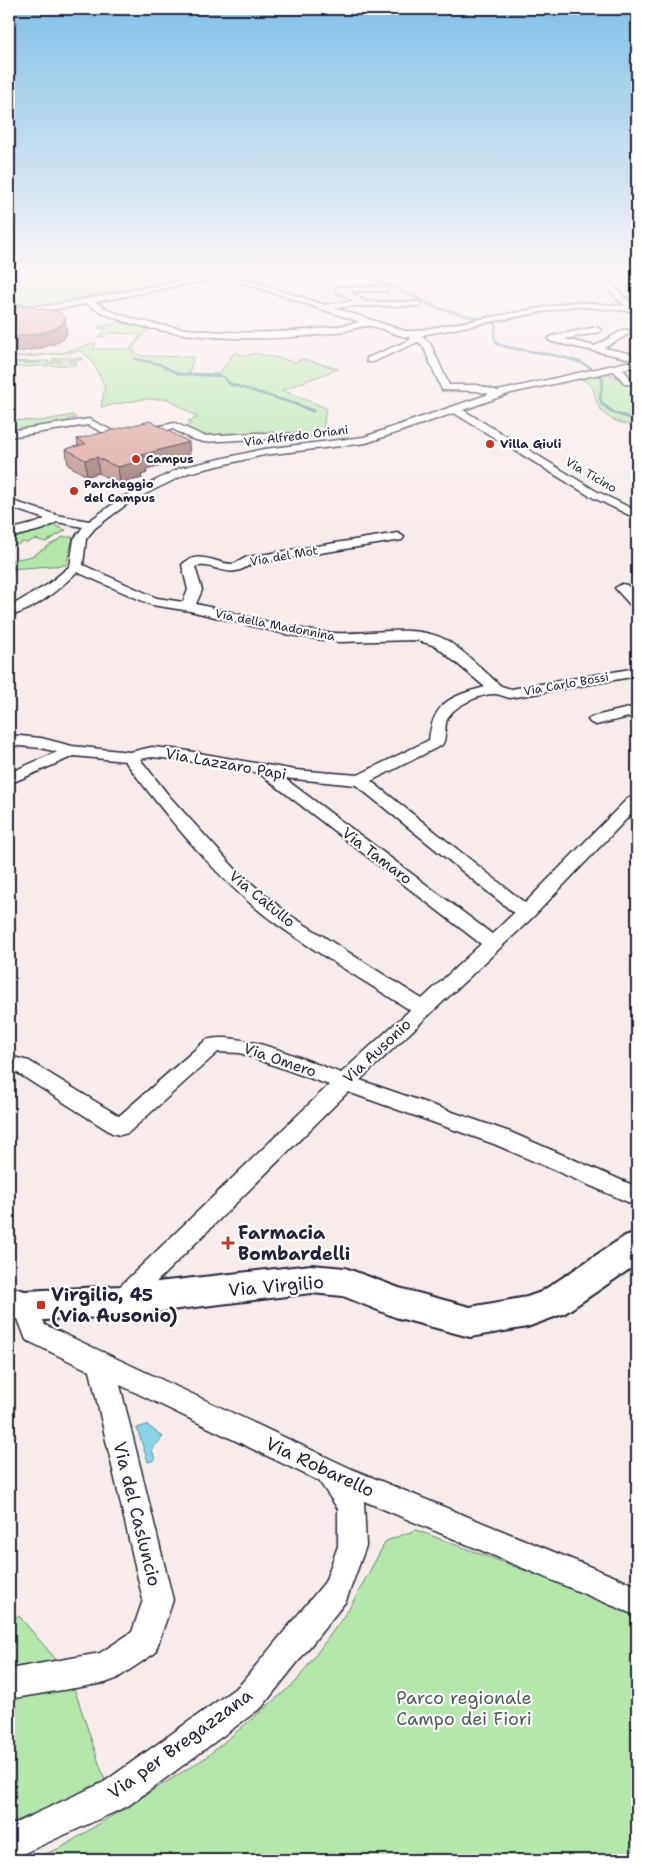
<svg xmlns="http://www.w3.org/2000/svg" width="646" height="1869" viewBox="0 0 646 1869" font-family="'Shantell Sans',sans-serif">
<rect width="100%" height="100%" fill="#f8eceb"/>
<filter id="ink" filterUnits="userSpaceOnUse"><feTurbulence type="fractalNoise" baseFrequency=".02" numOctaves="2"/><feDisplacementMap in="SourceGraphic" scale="10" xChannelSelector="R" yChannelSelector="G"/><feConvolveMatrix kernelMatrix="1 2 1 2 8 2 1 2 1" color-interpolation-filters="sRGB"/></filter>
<g filter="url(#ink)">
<g fill="#b4e8aa" stroke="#6b8572">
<polygon points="9,273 216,273 217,274 52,307 33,307 9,302"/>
<polygon points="119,322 151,329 147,330 131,351 136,351 134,353 143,356 194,357 189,373 219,374 235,352 245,356 255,353 295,362 304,359 338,369 282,390 326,408 322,437 268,434 206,437 185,427 192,423 188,421 198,418 168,399 144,399 101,407 105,386 90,358 80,351 30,357 9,357 61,353 91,344 96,344 93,349 130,349 141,334 108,333 105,337 98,337 106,329 98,328"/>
<polygon points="53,358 82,358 82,360 70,360 70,362 77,362 76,365 9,367 9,363 40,363 9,362 47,361 49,361 47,363 61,362 61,360 52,361"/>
<path d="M607 372 637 390V426C625 425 606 420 599 407 591 391 599 390 581 378Z"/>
<polygon points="73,415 76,418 68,419 70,423 9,433 9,420 41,421"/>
<polygon points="50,524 66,530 46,542 35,539 27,543 23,542 9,548 9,535"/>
<polygon points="63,537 73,537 66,565 9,569 9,561 32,556"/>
<polygon points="416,1530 637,1612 637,1860 32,1860 62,1847 205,1758 296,1682 349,1609 386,1541"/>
<polygon points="19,1616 70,1676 107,1787 9,1828 9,1619"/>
</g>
<polygon fill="#87d4e7" stroke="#5f8da2" points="147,1425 163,1437 152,1449 155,1460 148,1462 137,1428"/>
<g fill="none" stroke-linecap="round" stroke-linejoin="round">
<g stroke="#5f8da2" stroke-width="2.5">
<path d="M347 273 378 280 438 308 492 322 496 325 494 336 497 344C526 355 585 351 603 380L600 398 602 405"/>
<polyline points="136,359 159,364 179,374 222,376 230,384 299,405"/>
</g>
<g stroke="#5f8da2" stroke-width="3">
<polyline points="295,404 313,411"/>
<polyline points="602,404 614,413 637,420"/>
</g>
<defs>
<g id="street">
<path d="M216 273H227L325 305 354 301 336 291V287H387V291H349L366 302H418L422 304 418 306H354L335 308 405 331H415L573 302 625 306 613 295 595 273H603L624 297 637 305V310L629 311 573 306 422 335 431 345 449 385H477L498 391 636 360 552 342 548 339 552 336 597 327 601 330 600 332 565 339 595 346 623 330H629V334L604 348 637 355V366L623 369 633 382 631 384H625L614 371 511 393 463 410 596 491 637 511V519L588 495 454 413 366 443 264 455 188 473 131 501 95 528 86 539 83 565 157 598 183 602 188 590 182 565C197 548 219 565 233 564 238 563 243 558 248 557L398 533 404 537 402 540 251 564C247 567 241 570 236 571 222 574 209 562 195 567L202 590 196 604C238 613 279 627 322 632 359 638 412 621 446 640 462 649 486 673 501 686L511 689 637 668V676L510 698C505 697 499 694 495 694 482 693 453 706 447 719 444 727 447 738 442 745L371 781 525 903 628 798H637V808L533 917 360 1080 510 1132 637 1187V1206L494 1144 348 1092 130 1308 121 1312 112 1308 109 1301 112 1294 329 1085 240 1053 218 1052 128 1133 120 1135 112 1133 16 1072 9 1070V1056L29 1061 119 1116 206 1040C241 1030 306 1061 341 1073L410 1010C365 981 318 954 275 923 219 882 167 817 125 761L74 756 9 784V773L57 752 41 748 9 745V735L41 738 72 746 130 752 152 747 182 750 295 770 358 775 429 740C433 702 451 696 485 687L436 646 416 640 338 642 290 635 190 611 152 605 77 572C58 590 35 610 9 616V607L47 585 70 566 74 539 83 527 57 522 44 529 9 538V530L36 523 45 519 9 507V500L57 515 89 521 123 497 180 468 264 449 364 437 489 394 477 391 442 390 423 346 418 342 373 362H367V358L410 340V337C396 337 384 327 370 326 362 325 352 330 344 331 331 333 319 335 306 336 246 342 138 338 87 304 59 309 36 314 9 307V303L26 306H48L217 274ZM226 277 360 322C295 337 152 340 95 302ZM152 757 182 760 259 773 481 944 422 999 288 914 238 872 169 796 140 759ZM284 778 356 785 514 913 492 934Z"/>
<polygon points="89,419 119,434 175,423 204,436 255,433 304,434 309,437 304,440 255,439 204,442 189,438 173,429 118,440 88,425 9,437 9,431"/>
<polygon points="622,584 627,585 637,596 637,608 632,607 615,588"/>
<polygon points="637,706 637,715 596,725 591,723 588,720 591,717"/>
<polygon points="25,1295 34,1298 45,1325 354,1470 637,1586 637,1616 364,1501 366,1546 346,1601 262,1707 128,1806 9,1860 9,1826 104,1782 240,1685 325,1582 338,1546 338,1509 319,1481 120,1385 173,1600 155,1653 116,1679 105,1683 9,1699 9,1669 100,1653 132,1632 143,1600 90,1371 26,1340 13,1306 16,1298"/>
</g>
<polygon id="secondary" points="637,1232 637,1264 565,1313 527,1327 470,1337 395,1317 343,1296 311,1293 121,1316 25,1321 9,1317 9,1287 25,1291 121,1286 311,1265 345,1268 399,1288 470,1307 527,1297 541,1292 625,1236"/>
</defs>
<use href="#street" stroke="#22223b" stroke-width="3"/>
<use href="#secondary" stroke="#22223b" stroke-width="4"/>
<use href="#street" fill="#fff" fill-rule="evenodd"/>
<use href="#secondary" fill="#fff" fill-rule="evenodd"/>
</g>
<g fill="#bc8b84" stroke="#22223b">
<polygon points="9,307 67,333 64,338 54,344 38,349 17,352 9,351"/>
<polygon points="77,439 190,458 146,470 147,473 141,475 142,478 120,483 112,481 99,473 87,476 68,465 66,449 78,446"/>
</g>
<g fill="#99716b" stroke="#22223b">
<polygon points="65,319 67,333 64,338 54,344 38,349 17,352 16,337"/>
<polygon points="189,442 190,458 146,470 147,473 141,475 142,478 120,483 118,467 141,455"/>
<polygon points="97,457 99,473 87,476 85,460"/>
</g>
<g fill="#dba299" stroke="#22223b">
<polygon points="18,306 52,310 62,314 65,319 62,325 52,330 36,334 16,337 9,337 9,307"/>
<polygon points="150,421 189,442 141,455 145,457 137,459 140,461 118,467 110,464 97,457 85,460 66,449 86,444 77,439"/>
</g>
</g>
<linearGradient id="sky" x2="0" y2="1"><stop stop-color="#81c1e8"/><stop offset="0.51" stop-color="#fcf6f6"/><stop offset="1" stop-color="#fcf6f6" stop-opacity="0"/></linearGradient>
<rect width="646" height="535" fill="url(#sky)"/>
<g fill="#c8321e" stroke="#fff" stroke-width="2">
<circle cx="490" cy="444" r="5"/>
<circle cx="136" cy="459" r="5"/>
<circle cx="74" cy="491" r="5"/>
<path d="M225.5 1235.5h5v5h5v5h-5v5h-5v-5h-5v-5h5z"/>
<rect x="36" y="1300" width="10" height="10" rx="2.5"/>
</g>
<g text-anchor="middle" stroke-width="4.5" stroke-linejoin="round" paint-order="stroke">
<g font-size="12" fill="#22223b" stroke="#fff">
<text transform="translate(296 436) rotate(-7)" y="4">Via Alfredo Oriani</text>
<text transform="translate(591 475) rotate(30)" y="4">Via Ticino</text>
<text transform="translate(284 556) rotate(-10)" y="4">Via del Mot</text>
<text transform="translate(275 625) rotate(11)" y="4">Via della Madonnina</text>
<text transform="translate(566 684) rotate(-10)" y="4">Via Carlo Bossi</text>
</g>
<g font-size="12" font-weight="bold" fill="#22223b" stroke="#fff" text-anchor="start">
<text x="500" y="448">Villa Giuli</text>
<text x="146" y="463">Campus</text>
<text x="84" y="488">Parcheggio<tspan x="84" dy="14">del Campus</tspan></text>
</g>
<g font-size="15" fill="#22223b" stroke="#fff">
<text transform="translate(226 764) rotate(10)" y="5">Via Lazzaro Papi</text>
<text transform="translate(377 856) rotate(37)" y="5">Via Tamaro</text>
<text transform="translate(262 899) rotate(39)" y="5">Via Catullo</text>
<text transform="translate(377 1051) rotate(-43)" y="5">Via Ausonio</text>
<text transform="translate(280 1060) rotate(19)" y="5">Via Omero</text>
</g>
<g font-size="18" font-weight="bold" fill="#22223b" stroke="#fff" text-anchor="start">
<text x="238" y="1239">Farmacia<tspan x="238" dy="21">Bombardelli</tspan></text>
<text x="51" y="1301">Virgilio, 45<tspan x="51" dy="21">(Via Ausonio)</tspan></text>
</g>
<g font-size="18" fill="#22223b" stroke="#fff">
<text transform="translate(276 1286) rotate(-5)" y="6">Via Virgilio</text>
<text transform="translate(320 1467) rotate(25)" y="6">Via Robarello</text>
<text transform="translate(137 1514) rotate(76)" y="6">Via del Casluncio</text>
<text transform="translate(180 1744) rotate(-36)" y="6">Via per Bregazzana</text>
</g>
<g font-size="18" fill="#4e5d5c" stroke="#fff">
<text x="464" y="1704">Parco regionale<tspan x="464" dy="21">Campo dei Fiori</tspan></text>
</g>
</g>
<rect width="646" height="1869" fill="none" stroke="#fff" stroke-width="30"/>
<rect x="15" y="15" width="616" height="1839" fill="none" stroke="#22223b" stroke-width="2" filter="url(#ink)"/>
</svg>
